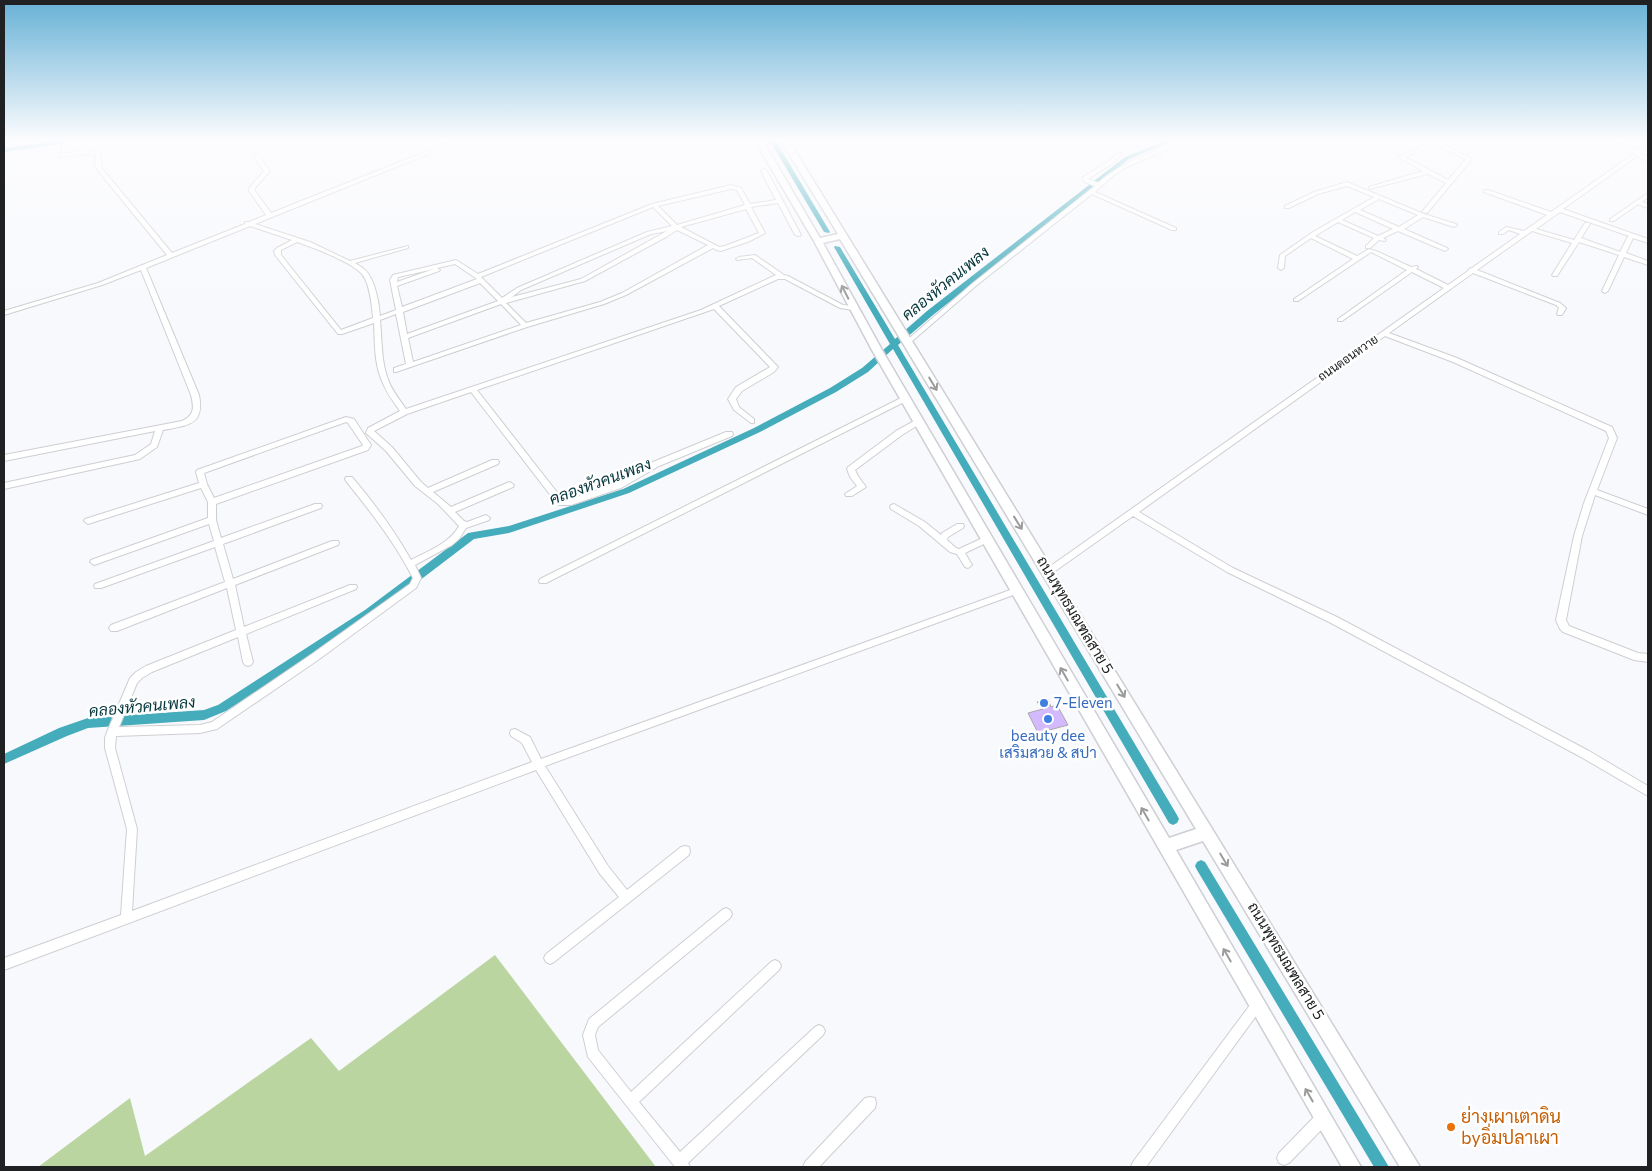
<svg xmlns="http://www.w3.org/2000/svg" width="1652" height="1171" viewBox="0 0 1652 1171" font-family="Commissioner,Sarabun,sans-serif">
<rect width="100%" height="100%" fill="#f8f9fd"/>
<polygon fill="#bbd5a0" points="495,955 656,1167 38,1167 130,1098 145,1156 311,1038 339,1071"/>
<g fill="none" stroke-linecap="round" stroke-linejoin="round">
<g fill="#45acbb" fill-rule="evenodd">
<polygon points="59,141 71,141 68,143 4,152 4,148"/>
<polygon points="770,141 776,141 830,232 829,233 824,232"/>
<polygon points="1165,141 1172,141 1129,159 933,315 898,345 1177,815 1179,819 1177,823 1173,825 1169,823 893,349 868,372 836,392 760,432 629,493 509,533 474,539 373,616 226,711 204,720 88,728 67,736 4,764 4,754 59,728 88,718 204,710 218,705 365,610 468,533 509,526 623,489 754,428 830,388 862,368 890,344 834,247 835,246 840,247 895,339 927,311 1125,157"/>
<polygon points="1201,860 1205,862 1389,1167 1374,1167 1197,870 1195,866 1197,862"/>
</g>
</g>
<polygon fill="#d3bafe" stroke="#a8a7aa" points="1048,699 1051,707 1057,705 1068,725 1038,733 1028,713 1043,709 1037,702"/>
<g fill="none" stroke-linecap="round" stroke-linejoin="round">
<defs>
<g id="street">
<path d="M63 141H68L65 154 83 150 101 153V166L104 171 172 253 245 224V222H249L266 215 249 191 250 187 264 171 253 156 254 155H258L270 171 255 188V191L271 213 453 141H458V142L255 224 310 242 350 261 408 246V248L355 263C358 265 362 267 365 270 375 279 379 303 380 316L396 310 390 280 393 275 456 260 478 274 652 204 731 185 741 188 750 204 776 200 761 171 764 169 767 171 801 235 800 236 795 235 778 203 751 207 765 233 750 241 721 251 716 250 713 248 626 295 604 304 527 327 396 372H394V368L406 364 396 314 380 320C382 341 381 363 389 382 393 392 400 400 406 409L701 310 776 275 752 258 737 260 736 259 739 257 755 255 784 275 788 276 843 305 853 306 856 308 853 310 840 308 785 279H778L719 306 778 367 774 372 742 391 736 399 739 407 754 419V423H751L734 410 728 399 736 387 770 367 714 309 477 390 563 500 571 499 615 484 653 462 726 432H732L733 434 732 436 659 466 621 488 571 505H558L471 392 407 414 374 431 392 447 421 482 428 488 492 460H498L499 462 498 464 433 492 451 507 507 483 510 482 514 485 513 487 455 512 464 521 467 522 486 515 490 518 489 520 466 528 459 539 452 545 415 565 421 578 416 588 318 660 217 729 200 733 116 736 115 748 137 829 132 911 532 762 522 743 511 736 510 733 511 730 515 729 530 737 541 759 1013 589H1019L1020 591 1019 593 545 766 608 866 627 890 681 847 685 846 689 847 690 851 689 855 554 962 550 964 546 962 544 958 546 954 619 897 600 874 536 770 4 970V958L121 915 127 829 105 748V738L107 732 130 678 136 672 146 666 236 630 227 588 117 631H111L109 628 111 625 225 582 215 547 101 588H95L94 586 95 584 214 541 209 524 97 564 94 565 90 562 91 560 208 518V502L201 488 88 524 84 521 85 519 199 483 196 472 197 470 346 417 354 419 371 445 368 450 216 504V520L221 538 315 504H321L322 506 321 508 223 544 233 579 332 541H338L339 543 338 545 235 585 244 627 350 585H356L357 587 356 589 246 634 253 662 251 665 248 666 245 665 243 662 238 637 152 672 142 678 137 683 119 727 200 725 212 722 312 654 410 584 413 578C395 543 371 512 346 481L345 479 346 477H352C374 503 394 530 411 560 428 551 450 543 459 526L438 504 415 486 386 451 366 433 368 428 400 411C393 401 386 392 382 381 374 363 375 342 374 323L342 334H338L275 255 274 251 277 248 292 240 250 226 146 268 199 395C205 426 187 425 163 430L157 447 140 459 4 489V483L135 455 151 444 155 431 4 461V455L182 421C195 415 194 407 191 395L141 270 102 285 4 315V311L98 283 167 255 100 173 95 166 96 155 83 154 60 157ZM731 189 737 190 745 205 677 225 658 206ZM653 207 672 226 647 232 517 288 502 298 481 277ZM746 209 759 233 725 246 719 247 681 227ZM677 230 708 245 622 293 600 302 526 323 506 303 585 281 666 237ZM667 231 581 279 512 297 521 290 651 234ZM297 242C312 247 351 262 361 273 370 282 372 306 373 318L341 330 281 255V250ZM455 264 477 279 402 307 397 286 439 271 440 270 437 268ZM434 269 397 282 398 277ZM480 283 498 301 407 334 403 312ZM501 304 521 325 413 362 408 338ZM346 422 348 423 363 445 362 446 214 498 207 484 204 473Z"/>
<path d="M1180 141H1187L1125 168 1114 175 1095 192 1176 228V230H1172L1092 194 977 285 910 343H906V341L973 283 1095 186 1084 182 1083 177 1109 161 1117 153H1121V155L1113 163 1088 179 1098 183C1122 162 1151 152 1180 141Z"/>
<path d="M1431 141H1441V143L1472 159 1427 213 1422 212 1446 183 1428 174 1369 189V187L1423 171 1398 157 1432 143ZM1437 145 1466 159 1448 180 1405 157Z"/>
<path d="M1605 141H1611L1638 150 1648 144V148L1640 154 1648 157V161L1637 156 1563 209 1648 239V243L1633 238 1626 253 1648 261V265L1624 257 1608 291 1605 293 1603 292 1602 291 1619 255 1579 242 1557 276H1553L1552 275 1572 243 1532 231 1477 270 1560 303 1566 308 1562 315H1558L1557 314 1559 308 1556 305 1473 273 1389 333 1457 358 1612 427 1617 438 1597 490 1648 509V515L1595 495 1582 536 1566 620 1569 626 1638 653 1648 654V662L1634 660 1563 632 1560 629 1556 620 1574 536 1584 503 1609 438 1606 431 1453 362 1385 336 1139 512 1233 568 1337 617 1589 751 1648 786V796L1581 757 1331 623 1227 572 1133 516 1051 574H1045L1044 572 1045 570 1444 288 1412 272 1342 321H1338V319L1407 270 1371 252 1298 301H1294V299L1353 259 1311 238 1285 256 1284 268 1281 270 1278 268 1280 255 1313 232 1374 197 1347 186 1318 194 1289 208H1285V206L1314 192 1347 182 1424 214 1456 224 1457 225 1454 227 1423 217 1404 229 1447 248 1448 249 1445 251 1398 231 1383 238 1386 240 1385 241 1379 240 1370 248H1366V246L1374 238 1338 222 1315 236 1357 256 1369 249 1376 251 1411 267 1417 266 1418 267 1416 269 1448 285 1468 271 1469 269 1472 268 1520 234 1509 230 1503 234H1499V232L1506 227 1524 231 1547 215 1484 192V190H1488L1551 212 1635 153 1605 142ZM1379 199 1418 215 1399 227 1360 210ZM1355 212 1393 229 1378 236 1342 220ZM1560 212 1629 236 1627 238 1620 252 1581 238 1590 224 1589 223H1585L1574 240 1536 229Z"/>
<polygon points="1648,193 1648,197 1642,202 1648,204 1648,208 1638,204 1614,221 1610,221 1610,219"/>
<polygon points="903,397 906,397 910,399 546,583 540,583 539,581 540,579"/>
<polygon points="916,420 922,420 923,422 902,435 855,470 858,476 866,487 852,496 846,496 845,494 857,486 850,477 847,469 848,467 896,431"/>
<polygon points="894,504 925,522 941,535 942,533 957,524 963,524 964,526 963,528 948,537 947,540 956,548 959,549 987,536 991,539 990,541 965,553 972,565 968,568 965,567 957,554 950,552 919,526 891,509 890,507 891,505"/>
<polygon points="726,908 730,910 732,914 730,918 598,1027 595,1035 598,1050 631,1092 771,962 775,960 779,962 781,966 779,970 639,1102 680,1152 815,1027 819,1025 823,1027 825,1031 823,1035 688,1163 690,1167 675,1167 588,1057 583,1035 589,1019 722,910"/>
<polygon points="1257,999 1261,1001 1263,1005 1261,1009 1146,1167 1131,1167 1133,1162 1253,1001"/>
<polygon points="870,1097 875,1098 876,1103 875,1108 819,1167 803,1167 805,1162 865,1098"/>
<polygon points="1323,1112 1328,1113 1329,1118 1328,1123 1289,1163 1284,1165 1279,1163 1277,1158 1279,1153 1318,1113"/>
</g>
<path id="secondary" d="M755 141H763L820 238 838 234 781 141H789L1420 1167H1400L1203 841 1176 850 1361 1167H1342L872 350 814 241ZM840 239 1196 829 1169 838 882 350 823 243Z"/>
</defs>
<use href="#street" stroke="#cecfd2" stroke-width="2"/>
<use href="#secondary" stroke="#cecfd2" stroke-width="3"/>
<use href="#street" fill="#fff" fill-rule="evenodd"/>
<use href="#secondary" fill="#fff" fill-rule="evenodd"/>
</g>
<defs><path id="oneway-shaft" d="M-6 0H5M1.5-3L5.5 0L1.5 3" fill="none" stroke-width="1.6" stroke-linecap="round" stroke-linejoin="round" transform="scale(1.25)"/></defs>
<g stroke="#9b9b9c">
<use href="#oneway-shaft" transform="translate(845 292) rotate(-117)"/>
<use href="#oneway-shaft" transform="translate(933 384) rotate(59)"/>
<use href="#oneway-shaft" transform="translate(1018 523) rotate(58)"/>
<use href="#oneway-shaft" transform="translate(1064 674) rotate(-120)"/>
<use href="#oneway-shaft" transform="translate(1121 691) rotate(59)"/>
<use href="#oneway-shaft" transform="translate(1145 814) rotate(-120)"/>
<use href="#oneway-shaft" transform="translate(1224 860) rotate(59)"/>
<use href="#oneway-shaft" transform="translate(1227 955) rotate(-120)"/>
<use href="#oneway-shaft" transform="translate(1309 1095) rotate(-120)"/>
</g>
<linearGradient id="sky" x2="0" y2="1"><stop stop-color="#67b1d6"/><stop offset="0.46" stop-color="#fcfcfe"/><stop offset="1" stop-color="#fcfcfe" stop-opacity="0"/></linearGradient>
<rect width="1652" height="304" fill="url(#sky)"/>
<g fill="#3f7fe0" stroke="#fff" stroke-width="2">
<circle cx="1044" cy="703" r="5"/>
<circle cx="1048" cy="719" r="5"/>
</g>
<circle fill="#e8710a" stroke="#fff" stroke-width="2" cx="1451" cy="1127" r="5"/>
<g text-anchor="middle" stroke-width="5" stroke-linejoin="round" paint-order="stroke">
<g font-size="12" fill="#202122" stroke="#fff">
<text transform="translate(1348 358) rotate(-35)" y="4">ถนนดอนหวาย</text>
</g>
<g font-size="15" fill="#202122" stroke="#fff">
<text transform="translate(1075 615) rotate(59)" y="5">ถนนพุทธมณฑลสาย 5</text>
<text transform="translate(1286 961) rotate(59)" y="5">ถนนพุทธมณฑลสาย 5</text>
</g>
<g font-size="15" fill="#366cbe" stroke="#fff" text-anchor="start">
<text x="1054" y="708">7-Eleven</text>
<text x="1048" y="741" text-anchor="middle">beauty dee<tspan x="1048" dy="17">เสริมสวย &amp; สปา</tspan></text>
</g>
<g font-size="16" font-style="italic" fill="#05373d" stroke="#fff">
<text transform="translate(945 283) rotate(-39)" y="6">คลองหัวคนเพลง</text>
<text transform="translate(600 481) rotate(-20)" y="6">คลองหัวคนเพลง</text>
<text transform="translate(142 706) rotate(-5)" y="6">คลองหัวคนเพลง</text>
</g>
<g font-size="18" fill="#c56008" stroke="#fff" text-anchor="start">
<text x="1461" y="1123">ย่างเผาเตาดิน<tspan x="1461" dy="21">byอิ่มปลาเผา</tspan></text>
</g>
</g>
<rect width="1652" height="1171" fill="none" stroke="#202122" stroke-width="10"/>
</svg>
